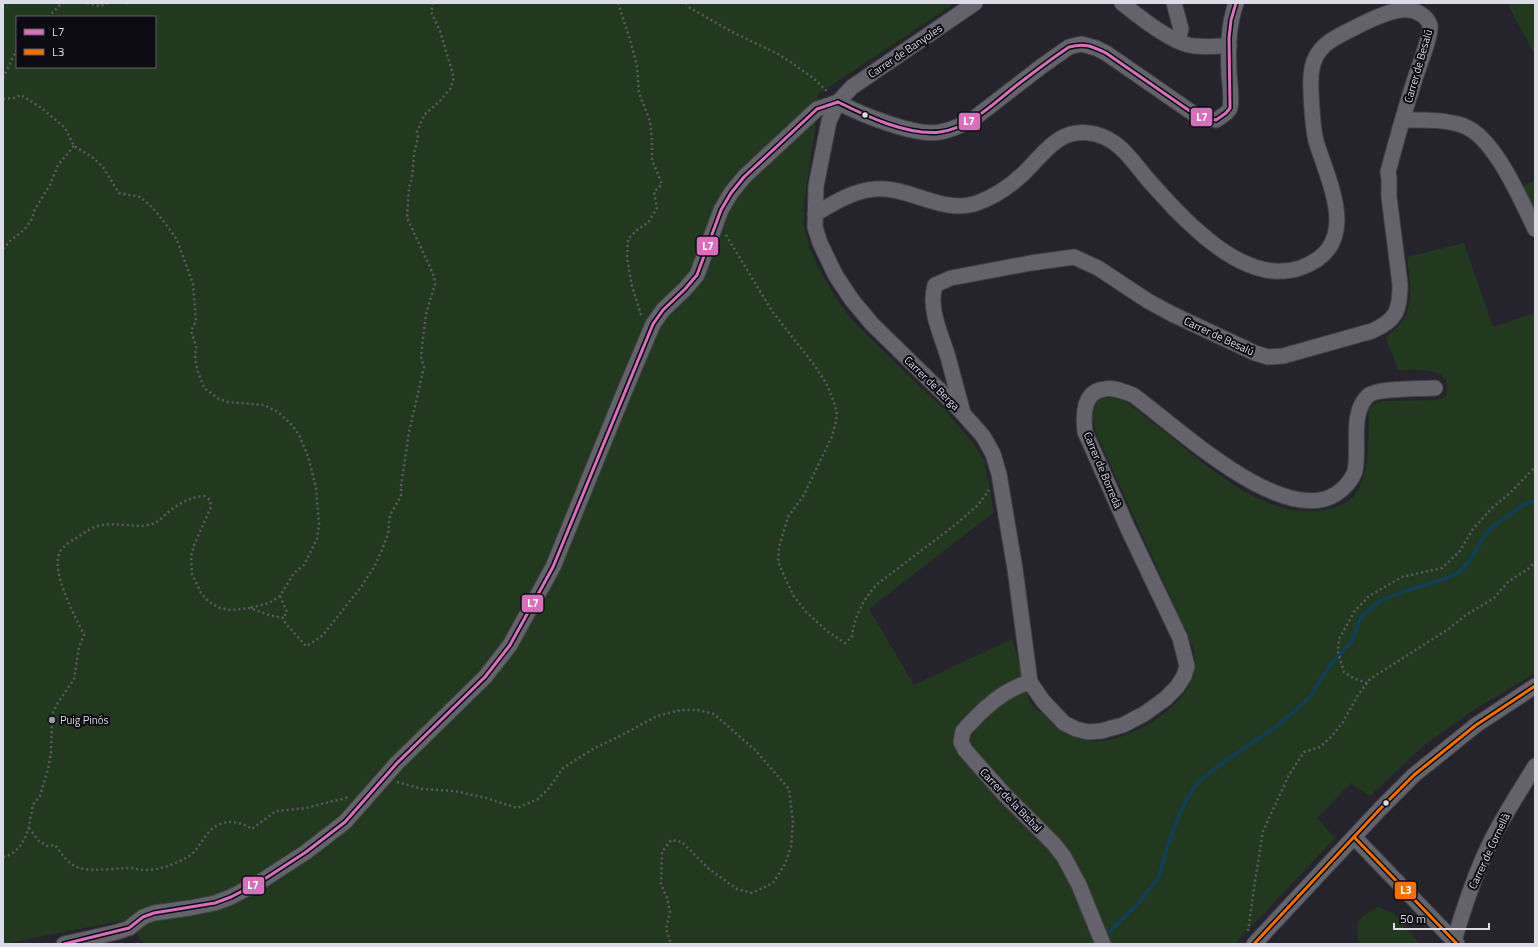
<svg xmlns="http://www.w3.org/2000/svg" width="1538" height="947" viewBox="0 0 1538 947" font-family="'Titillium Web',sans-serif">
<rect width="100%" height="100%" fill="#25242c"/>
<g fill="#22391f" fill-rule="evenodd">
<path d="M3 3H955L818 94 815 129 804 202V226L810 248 819 269 836 298 852 320 877 345 946 411 973 443 984 460 994 512 869 609 914 685 1012 639C1017 656 1022 673 1026 689 1028 693 1028 700 1031 704 1034 708 1041 712 1045 715 1059 727 1070 739 1089 741 1122 745 1177 713 1190 683 1196 670 1196 660 1193 647L1096 433C1093 421 1087 400 1104 398 1108 397 1113 397 1116 398 1128 401 1140 413 1149 420 1196 454 1253 516 1316 511 1329 510 1345 506 1354 496 1371 475 1368 436 1369 410L1374 404 1383 401 1436 400C1442 399 1446 397 1447 391 1452 366 1413 370 1398 370L1386 337C1417 316 1411 290 1407 257L1464 243 1493 327 1535 313V673L1472 711 1423 746 1370 796 1351 783 1317 818 1335 838 1235 944H145L125 920 3 944ZM17 17H155V67H17Z"/>
<polygon points="1507,3 1535,3 1535,55"/>
<polygon points="1535,180 1535,216 1520,188"/>
<path d="M1378 907 1393 913 1420 944H1359C1355 921 1357 918 1378 907Z"/>
</g>
<g fill="none" stroke-linecap="round" stroke-linejoin="round">
<polyline stroke="#123e50" stroke-width="4" points="1104,937 1136,906 1159,877 1166,850 1182,808 1197,783 1221,764 1277,726 1309,698 1331,664 1351,643 1361,617 1380,601 1408,590 1448,578 1460,571 1469,562 1483,538 1491,528 1523,505 1535,501"/>
<defs>
<g id="street">
<path d="M975 3 852 87 838 102 829 121 816 186 815 227 820 243 836 276 852 300 872 324 957 407 983 436 993 454 999 474 1015 569 1030 682 1043 701 1064 723 1076 729 1088 732 1101 731 1123 725 1144 714 1165 699 1177 687 1184 676 1187 666 1180 638 1129 531 1085 432C1083 415 1083 391 1105 389 1114 387 1125 392 1133 395 1175 425 1282 528 1336 494 1344 489 1352 480 1355 471 1360 449 1349 411 1369 395 1378 388 1421 389 1435 388"/>
<path d="M1122 3C1139 17 1173 44 1194 46 1205 47 1217 46 1229 46"/>
<polyline points="1174,3 1181,29 1178,41"/>
<path d="M838 102C859 114 917 137 940 132 952 130 962 125 972 120L1042 66 1069 47 1081 44 1096 48 1106 53 1197 116 1216 120C1221 117 1228 113 1230 108 1232 97 1230 85 1229 74 1228 50 1228 26 1236 3"/>
<path d="M1403 120C1422 120 1446 119 1464 126 1495 138 1521 200 1535 229"/>
<path d="M815 214C834 203 852 191 875 189 909 186 943 215 977 203 994 197 1009 187 1023 174 1045 153 1059 126 1095 134 1121 140 1134 164 1151 183 1184 220 1244 287 1300 268 1363 246 1329 184 1316 141 1312 125 1312 108 1311 92 1310 75 1311 58 1324 46 1331 39 1342 34 1352 29 1366 22 1392 8 1408 10 1416 10 1427 16 1430 25 1432 34 1417 71 1414 82 1404 112 1396 142 1388 172L1389 178V197L1400 284C1400 310 1397 320 1372 331L1283 356 1268 357 1255 353 1172 314 1148 301 1098 268 1074 257 1031 263 951 278 935 285C928 309 941 334 948 357 953 375 958 394 963 413"/>
<path d="M1030 682C1002 690 982 710 963 731L961 742 965 750 1004 794 1054 844 1064 857 1079 885 1103 944"/>
<polyline points="1354,837 1457,944"/>
<path d="M1454 941C1464 907 1475 873 1491 841 1504 815 1520 791 1535 766"/>
<polyline points="64,944 117,932 129,928 143,917 154,913 190,908 215,903 231,897 263,880 306,852 345,822 397,763 485,677 510,645 553,567 623,395 653,324 663,310 685,289 697,275 721,210 731,193 744,177 817,109 838,102"/>
<polyline points="1254,944 1380,809 1414,775 1476,725 1535,686"/>
</g>
</defs>
<use href="#street" stroke="#403f46" stroke-width="17"/>
<g stroke="#5c5b62" stroke-width="2.5" stroke-dasharray="2 3" stroke-linecap="butt">
<polyline points="87,3 100,6 109,3"/>
<polyline points="126,3 128,3"/>
<polyline points="618,3 631,43 637,66 639,93 650,121 652,140 652,160 662,184 654,192 657,208 648,223 638,229 628,239 627,258 632,286 642,318"/>
<polyline points="686,3 690,8 736,34 778,54 792,63 813,78 828,92"/>
<polyline points="48,17 62,3"/>
<polyline points="3,78 17,49"/>
<polyline points="3,99 14,98 21,95 43,109 65,128 74,146 92,157 103,167 119,193 140,197 152,207 165,223 177,240 193,284 196,321 191,331 196,346 195,359 198,372 204,388 219,399 228,402 264,405 278,412 292,425 299,435 308,456 316,488 319,524 317,539 304,565 294,573 280,596 269,603 250,608"/>
<path d="M726 235 772 311 815 366 826 383 832 397 837 412 836 421 832 436 804 495 788 517 779 547 778 562 793 595 806 612 827 631 845 643 852 637C854 616 863 601 876 585L955 525 978 505 989 490"/>
<polyline points="3,249 11,240 24,230 32,219 35,209 50,185 58,165 74,146"/>
<polyline points="280,596 287,612 283,618"/>
<polyline points="1367,683 1353,678 1344,672 1338,652 1339,639 1354,612 1369,596 1402,577 1442,568 1460,551 1473,529 1492,508 1511,492 1535,467"/>
<polyline points="397,782 423,789 455,791 486,798 517,808 538,799 549,788 563,768 593,749 622,735 657,716 681,710 698,710 714,714 755,750 789,789 793,822 791,847 785,864 773,883 752,893 737,889 709,869 682,842 671,840 662,852 661,884 667,898 670,912 666,929 671,944"/>
<path d="M29 828 39 841 47 846 55 845C62 854 68 864 79 868 95 872 114 868 131 868 135 868 139 870 143 870 158 871 176 864 189 856 201 848 204 832 218 825 230 819 242 823 252 829L276 811 306 808 349 797"/>
<path d="M3 857C20 853 27 837 30 821 30 816 33 812 32 806L40 796 48 769 51 753 52 715 57 704 74 679 79 647 84 635C75 616 50 571 60 552 63 546 71 541 76 538 85 532 93 526 103 525 118 522 133 528 148 525 156 524 161 519 166 514 177 505 189 497 204 496L210 500 211 507 194 545 191 556 192 574 201 593 209 602 220 608 230 610 250 608 269 615 283 618 286 624 306 646 310 644 323 635 361 587 374 567 382 550 388 534 390 515 401 496V486L409 432 424 367 421 357 423 338 426 314 435 284 434 277 430 267 407 218 409 187 412 178 414 154 418 137 417 132 422 120 424 115 439 102 450 89 454 78 440 31 431 12 433 3"/>
<polyline points="1248,931 1255,881 1263,831 1289,775 1304,752 1320,747 1332,736 1343,722 1358,695 1370,679 1450,628 1466,615 1494,598 1508,582 1528,569 1535,562"/>
</g>
<use href="#street" stroke="#636369" stroke-width="15"/>
<defs>
<g id="bus-1">
<path d="M838 102C866 116 908 136 940 132 970 128 994 103 1017 85 1034 72 1051 59 1069 47 1085 43 1091 46 1106 53L1197 116 1216 120 1226 113 1230 108 1229 38 1231 20 1236 3"/>
<polyline points="64,944 129,928 143,917 154,913 215,903 231,897 263,880 306,852 345,822 397,763 485,677 510,645 553,567 653,324 663,310 685,289 697,275 721,210 731,193 744,177 817,109 838,102"/>
</g>
<g id="bus-2">
<polyline points="1354,837 1457,944"/>
<polyline points="1254,944 1380,809 1414,775 1476,725 1535,686"/>
</g>
</defs>
<use href="#bus-1" stroke="#0c0b12" stroke-width="6"/>
<use href="#bus-2" stroke="#0c0b12" stroke-width="6"/>
<use href="#bus-1" stroke="#d471ba" stroke-width="3"/>
<use href="#bus-2" stroke="#f47100" stroke-width="3"/>
</g>
<g fill="#dcdbe6" stroke="#0c0b12" stroke-width="1.5">
<circle cx="865" cy="115" r="3.5"/>
<circle cx="1386" cy="803" r="3.5"/>
</g>
<circle fill="#9c9ba5" stroke="#0c0b12" stroke-width="1.5" cx="52" cy="720" r="4"/>
<g text-anchor="middle" stroke-width="4" stroke-linejoin="round" paint-order="stroke">
<g font-size="11" fill="#dcdbe6" stroke="#0c0b12">
<text transform="translate(905 51) rotate(-34)" y="4">Carrer de Banyoles</text>
<text transform="translate(1418 66) rotate(-74)" y="4">Carrer de Besalú</text>
<text transform="translate(1219 336) rotate(25)" y="4">Carrer de Besalú</text>
<text transform="translate(932 383) rotate(44)" y="4">Carrer de Berga</text>
<text transform="translate(1103 470) rotate(67)" y="4">Carrer de Borredà</text>
<text transform="translate(1011 800) rotate(46)" y="4">Carrer de la Bisbal</text>
<text transform="translate(1489 851) rotate(-65)" y="4">Carrer de Cornellà</text>
</g>
<g font-size="11" fill="#dcdbe6" stroke="#0c0b12" text-anchor="start">
<text x="60" y="724">Puig Pinós</text>
</g>
</g>
<g stroke="#0c0b12" stroke-width="1.5">
<rect x="1190" y="107" width="23" height="20" rx="4" fill="#d471ba"/>
<rect x="958" y="112" width="23" height="19" rx="4" fill="#d471ba"/>
<rect x="696" y="236" width="23" height="20" rx="4" fill="#d471ba"/>
<rect x="521" y="594" width="23" height="19" rx="4" fill="#d471ba"/>
<rect x="242" y="876" width="23" height="19" rx="4" fill="#d471ba"/>
<rect x="1394" y="881" width="23" height="19" rx="4" fill="#f47100"/>
</g>
<g font-size="11" text-anchor="middle" font-weight="bold" fill="#fff">
<text x="1202" y="121">L7</text>
<text x="969" y="125">L7</text>
<text x="708" y="250">L7</text>
<text x="533" y="607">L7</text>
<text x="253" y="889">L7</text>
<text x="1406" y="894">L3</text>
</g>
<rect width="1538" height="947" fill="none" stroke="#dcdbe6" stroke-width="8"/>
<rect x="16" y="16" width="140" height="52" fill="#0c0b12" stroke="#5f5e67"/>
<rect x="24" y="29" width="20" height="6" fill="#d471ba" stroke="#5f5e67"/>
<text x="52" y="36" font-size="12" fill="#dcdbe6">L7</text>
<rect x="24" y="49" width="20" height="6" fill="#f47100" stroke="#5f5e67"/>
<text x="52" y="56" font-size="12" fill="#dcdbe6">L3</text>
<path d="M1394 923v6h95v-6" fill="none" stroke="#dcdbe6" stroke-width="2"/>
<text x="1400" y="923" font-size="12" fill="#dcdbe6" stroke="#0c0b12" stroke-width="3" paint-order="stroke">50 m</text>
</svg>
